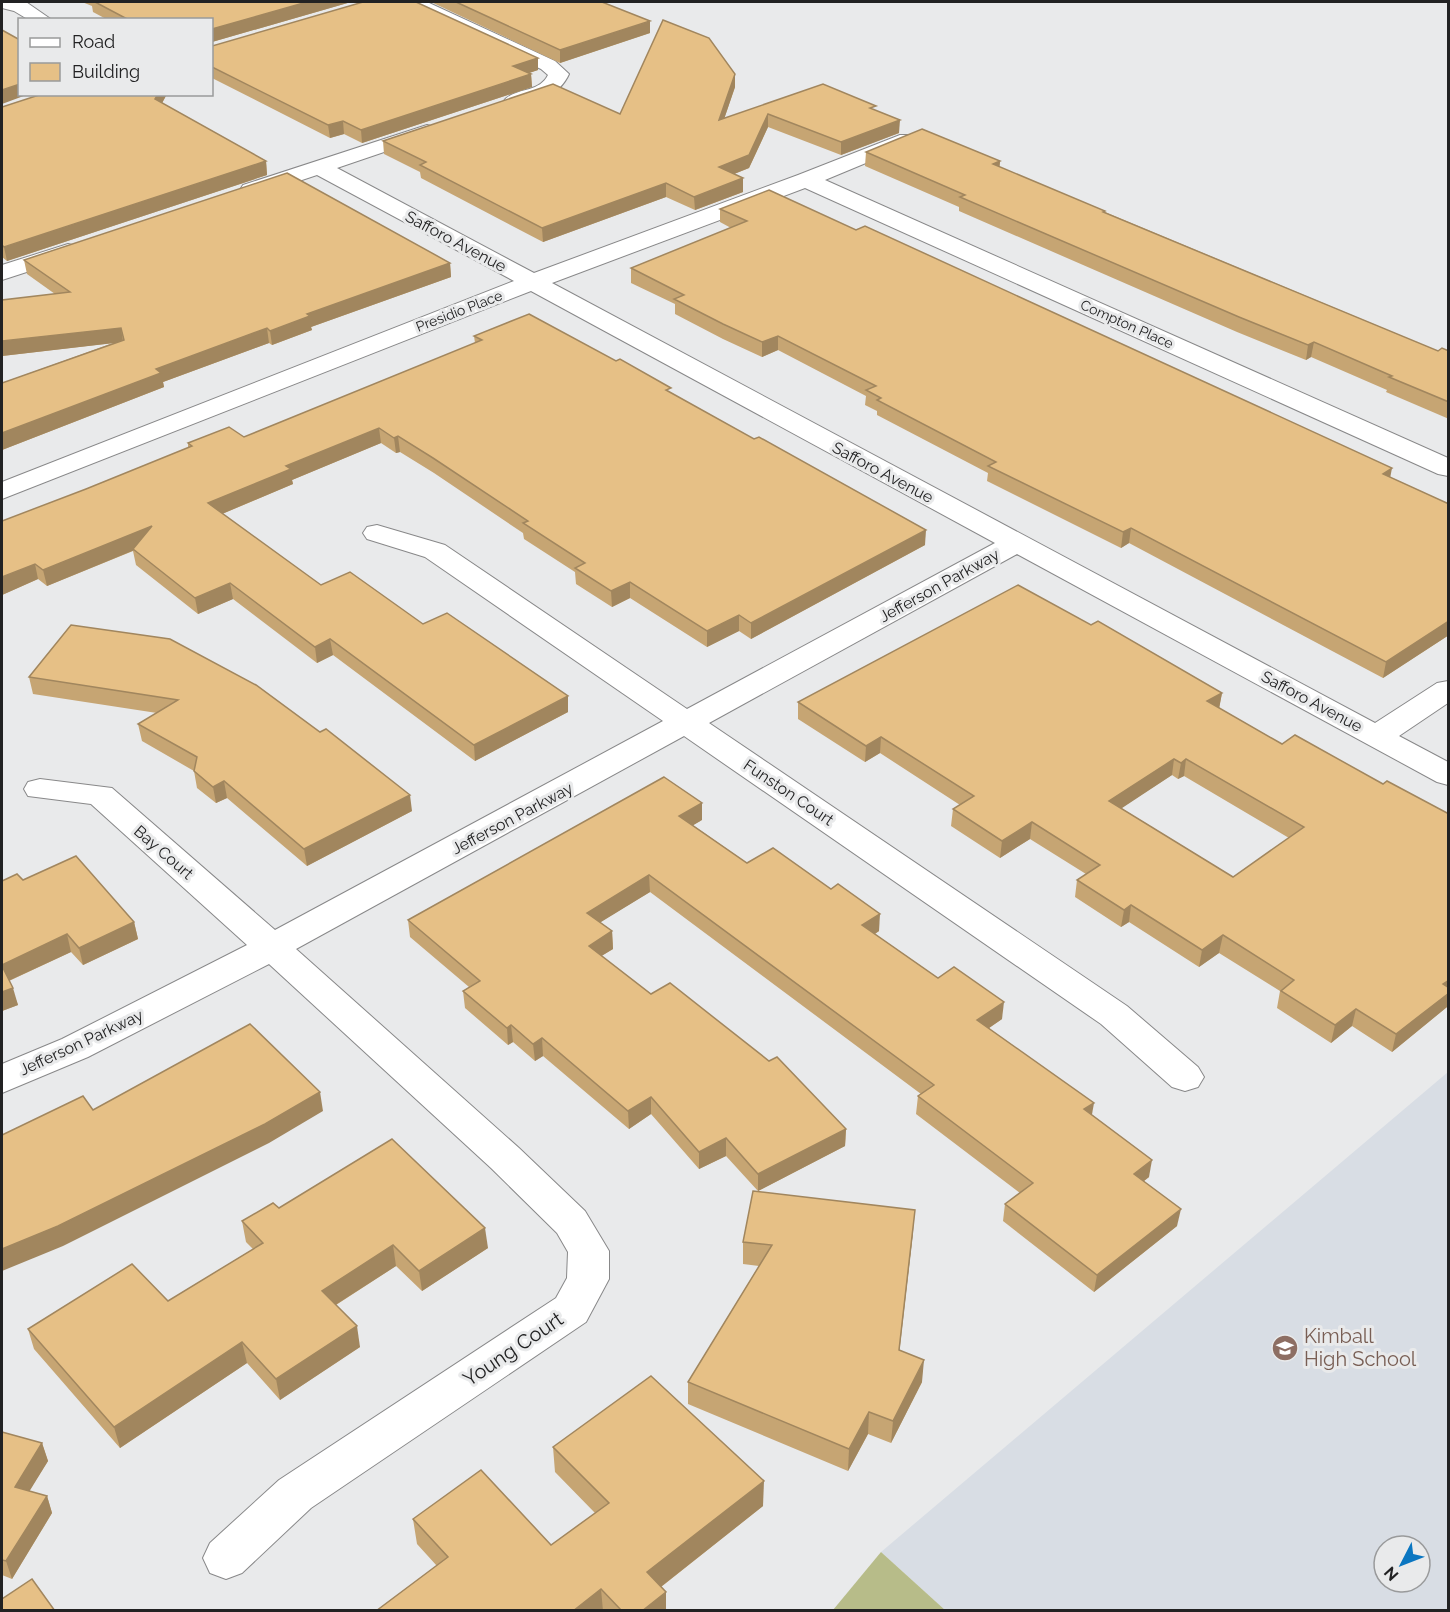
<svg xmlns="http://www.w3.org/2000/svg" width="1450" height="1612" viewBox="0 0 1450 1612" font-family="Raleway,sans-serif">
<rect width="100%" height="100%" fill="#e9eaeb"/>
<path fill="#d8dde4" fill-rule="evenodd" d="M1448 1072V1610H945L881 1552ZM1384 1546H1420V1582H1384Z"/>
<polygon fill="#b7bc89" points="881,1552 945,1610 833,1610"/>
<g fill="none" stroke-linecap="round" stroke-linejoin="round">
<defs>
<g id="minor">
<polygon points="2,2 26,2 52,20 29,20 14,11 2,8"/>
<path d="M404 2H427L555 61 569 74C560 95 528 112 506 106L503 102C513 87 539 94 548 75L541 69 406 6Z"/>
<polygon points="427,125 434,127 437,131 434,135 337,168 534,273 798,175 900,135 914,135 918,139 914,143 825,180 1448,458 1448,476 1438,474 805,188 552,283 1375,723 1437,683 1448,681 1448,703 1399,736 1448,762 1448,785 1437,782 1017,554 709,723 1127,1006 1198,1067 1204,1077 1198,1087 1185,1091 1172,1087 1101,1024 684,736 296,949 519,1148 585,1211 609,1251 609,1279 586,1322 311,1508 242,1573 226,1579 210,1573 203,1558 210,1543 279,1480 556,1298 567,1278 568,1252 557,1233 491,1168 269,964 88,1057 2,1093 2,1064 62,1039 247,945 91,804 28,796 24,789 28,782 40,779 112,788 275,930 663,721 425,557 367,539 363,533 367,527 377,525 445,545 687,709 995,543 531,291 2,499 2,482 514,281 317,175 251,197 243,195 240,190 243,185"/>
<polygon points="68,244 76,246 80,251 76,256 2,280 2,265"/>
</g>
</defs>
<use href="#minor" stroke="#888889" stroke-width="2"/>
<use href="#minor" fill="#fff" fill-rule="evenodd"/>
</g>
<g fill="#c6a573" fill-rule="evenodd">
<polygon points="82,2 351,2 212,42 212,20 108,20 93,12 92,6"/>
<polygon points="431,2 602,2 650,33 560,63"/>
<polygon points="212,46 538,58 538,70 529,73 531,74 532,87 362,143 344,134 330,138 212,78"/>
<polygon points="735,74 735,87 724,119 823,84 899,133 841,155 768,127 749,168 734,174 743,192 695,210 666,197 543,242 421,178 420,172 384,154 383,141 620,114"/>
<polygon points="167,94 162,103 266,161 267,175 7,261 2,257 2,107"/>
<polygon points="866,152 1000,161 999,167 1105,211 1105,212 1438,351 1449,351 1449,419 1386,392 1387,390 1311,357 1306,360 1237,332 959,211 959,207 865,166"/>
<polygon points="720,209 1390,477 1449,504 1449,635 1383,678 1129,543 1121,548 987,481 988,473 877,415 877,411 865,405 866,396 778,350 762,357 723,339 675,314 675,304 631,283 631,268 731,228 720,222"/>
<polygon points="24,260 450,263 451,277 311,327 312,330 272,345 269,343 163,382 164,387 2,450 2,383 113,343 2,356 2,300 55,294 27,274"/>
<polygon points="474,336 671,394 925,545 751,639 739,631 707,647 630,598 612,607 576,584 575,572 524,539 523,533 434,473 400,452 396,453 381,443 292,480 293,484 222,514 321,585 423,624 568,712 475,761 333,655 317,663 233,599 198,614 136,565 133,551 47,586 38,579 2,595 86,489 188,448 188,443 244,437 475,343"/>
<polygon points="71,625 412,811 307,866 227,798 216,803 197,788 194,771 142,741 138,724 157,713 33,694 29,677"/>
<path d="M1091 625 1222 693 1219 708 1282 744 1383 784 1449 814V1003L1447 1007 1392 1052 1352 1026 1331 1043 1277 1008 1280 991 1219 953 1199 967 1129 922 1121 927 1075 897 1077 880 1086 874 1030 839 1000 858 951 826 953 809 960 805 880 753 865 762 798 719V702ZM1172 775 1178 779 1184 776 1289 838 1233 877 1121 808Z"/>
<polygon points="702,820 693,825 747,863 879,931 875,934 938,978 1002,1019 989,1028 1092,1115 1149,1177 1144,1181 1177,1226 1094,1292 1003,1221 1005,1204 1020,1193 916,1114 918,1096 921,1094 650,892 600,922 612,931 613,949 601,956 651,994 846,1129 845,1146 758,1191 726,1156 699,1169 651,1114 629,1129 543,1056 535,1061 513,1042 508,1045 465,1008 463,991 469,987 410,937 408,920"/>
<polygon points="23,880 134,922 138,939 83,965 71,952 9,981 18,1005 2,1011"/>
<polygon points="279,1208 488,1248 422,1291 396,1266 336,1305 360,1347 280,1400 247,1363 120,1448 34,1349 28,1329 168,1301 253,1249 246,1242 242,1221"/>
<polygon points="913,1232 899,1350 922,1382 891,1443 868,1434 848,1471 688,1404 688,1382 759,1266 743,1264 743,1242"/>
<polygon points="2,1432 42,1443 48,1461 29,1491 47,1496 52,1513 12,1579 2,1575"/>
<polygon points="553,1447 763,1506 661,1587 666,1611 376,1611 437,1566 417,1544 413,1519 551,1545 595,1513 555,1472"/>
</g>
<g fill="#a1865e">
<polygon points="307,2 351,2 212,42 212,29"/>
<polygon points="650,21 650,33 560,63 560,50"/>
<polygon points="538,58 538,70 514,78 513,66"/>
<polygon points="531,74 532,87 362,143 361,130"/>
<polygon points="735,74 735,87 719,134 719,120"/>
<polygon points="20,84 20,94 29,94 2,104 2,90"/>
<polygon points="158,94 167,94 157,112 155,99"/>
<polygon points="768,114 768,127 749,168 719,180 719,167"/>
<polygon points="900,120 899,133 841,155 841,142"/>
<polygon points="343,121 344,134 330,138 328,125"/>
<polygon points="266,161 267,175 7,261 4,247"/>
<polygon points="1000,161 999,175 993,164"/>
<polygon points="743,178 743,192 695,210 694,197"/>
<polygon points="666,183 666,197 543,242 542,228"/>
<polygon points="450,263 451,277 311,327 312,330 272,345 270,331 307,314"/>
<polygon points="121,328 123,342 2,356 2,341"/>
<polygon points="267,328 269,343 163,382 164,387 2,450 2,433 156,369"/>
<polygon points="778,336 778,350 762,357 762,342"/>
<polygon points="1314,342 1311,357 1306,360 1308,345"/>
<polygon points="379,428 381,443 292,480 293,484 210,519 208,503 286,466"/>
<polygon points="398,436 400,452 396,453 394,438"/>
<polygon points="1392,468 1389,484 1383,474"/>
<polygon points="152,526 154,542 47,586 43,570"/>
<polygon points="1131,528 1129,543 1121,548 1123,532"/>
<polygon points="926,530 925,545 751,639 751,623"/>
<polygon points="35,564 38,579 2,595 2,577"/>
<polygon points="630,582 630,598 612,607 611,591"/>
<polygon points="230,583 233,599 198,614 195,598"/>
<polygon points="739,615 739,631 707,647 707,631"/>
<polygon points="1449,621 1449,635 1383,678 1386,662"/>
<polygon points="330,639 333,655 317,663 315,647"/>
<polygon points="1222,693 1219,709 1207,701"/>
<polygon points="568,696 568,712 475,761 474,745"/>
<polygon points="881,737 880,753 865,762 866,746"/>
<polygon points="1174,759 1172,775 1107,818 1109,801"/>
<polygon points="1186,759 1184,776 1178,779 1181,763"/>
<polygon points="224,781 227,798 216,803 213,787"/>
<polygon points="410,795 412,811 307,866 304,849"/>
<polygon points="702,803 702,820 680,833 679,816"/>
<polygon points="1032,822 1030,839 1000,858 1002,841"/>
<polygon points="649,875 650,892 588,930 587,913"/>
<polygon points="1131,905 1129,922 1121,927 1124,910"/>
<polygon points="880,914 879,931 862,942 862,925"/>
<polygon points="134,922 138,939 83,965 79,948"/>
<polygon points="612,931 613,949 590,963 589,946"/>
<polygon points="67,934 71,952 6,982 2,965"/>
<polygon points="1223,935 1219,953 1199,967 1202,950"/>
<polygon points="1449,980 1449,1003 1447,1007 1392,1052 1396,1034 1443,984"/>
<polygon points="13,988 18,1005 2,1011 2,992"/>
<polygon points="1004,1002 1002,1019 976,1037 977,1020"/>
<polygon points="1356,1009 1352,1026 1331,1043 1335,1025"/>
<polygon points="511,1025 513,1042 508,1045 507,1028"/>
<polygon points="542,1038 543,1056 535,1061 533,1044"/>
<polygon points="320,1092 323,1111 269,1143 63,1246 2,1271 2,1249"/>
<polygon points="651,1097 651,1114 629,1129 628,1111"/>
<polygon points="1094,1103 1091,1120 1084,1109"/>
<polygon points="846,1129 845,1146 758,1191 758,1174"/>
<polygon points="726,1138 726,1156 699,1169 699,1152"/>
<polygon points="1152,1160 1149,1177 1131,1191 1134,1174"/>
<polygon points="1181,1209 1177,1226 1094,1292 1097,1275"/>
<polygon points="915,1210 913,1232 897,1372 899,1350"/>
<polygon points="485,1228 488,1248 422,1291 419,1271"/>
<polygon points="393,1245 396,1266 326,1311 322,1291"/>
<polygon points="357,1326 360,1347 280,1400 276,1379"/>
<polygon points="242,1342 247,1363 120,1448 114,1427"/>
<polygon points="924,1360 922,1382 891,1443 893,1421"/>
<polygon points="869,1412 868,1434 848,1471 849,1449"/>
<polygon points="42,1443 48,1461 21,1505 15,1487"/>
<polygon points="764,1481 763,1506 648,1597 647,1572"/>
<polygon points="47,1496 52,1513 12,1579 6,1561"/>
<polygon points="601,1589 603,1611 573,1611"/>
<polygon points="666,1592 666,1611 642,1611"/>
</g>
<g fill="#e6c086" stroke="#a1865e" stroke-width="1.5" fill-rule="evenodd">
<polygon points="95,2 307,2 212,29 212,20 129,20"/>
<polygon points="363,2 416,2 538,58 513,66 531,74 361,130 343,121 328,125 212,67 212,46"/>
<polygon points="456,2 602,2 650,21 560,50"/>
<polygon points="663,20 709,38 735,74 719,120 823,84 876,106 870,108 900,120 841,142 768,114 749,155 719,167 743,178 694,197 666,183 542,228 420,165 426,162 383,141 553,84 620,114"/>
<polygon points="2,30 20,40 20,84 2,90"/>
<polygon points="42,94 158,94 155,99 266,161 4,247 2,245 2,107"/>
<polygon points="922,129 1000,161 993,164 1105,211 1103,212 1438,351 1442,348 1449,351 1449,402 1389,377 1392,376 1314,342 1308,345 1239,317 960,197 965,195 866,152"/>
<polygon points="287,173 450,263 307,314 310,316 270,331 267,328 156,369 161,373 2,433 2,383 124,340 121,328 2,341 2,300 70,292 24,260"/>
<polygon points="769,190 856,230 865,226 1392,468 1383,474 1449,504 1449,621 1386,662 1131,528 1123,532 988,466 996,462 877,400 881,398 866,390 876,386 778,336 762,342 723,324 674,299 684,295 631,268 747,221 720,209"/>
<polygon points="529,314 616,361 620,359 671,388 666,390 754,439 759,437 926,530 751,623 739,615 707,631 630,582 611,591 575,568 585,563 523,523 528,521 433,458 398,436 394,438 379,428 286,466 291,469 208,503 321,585 350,572 423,624 447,613 568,696 474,745 330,639 315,647 230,583 195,598 133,549 152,526 43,570 35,564 2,577 2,521 86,489 192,446 188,443 229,427 244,437 482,340 474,336"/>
<path d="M1018 585 1091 625 1098 621 1222 693 1207 701 1282 744 1295 735 1383 784 1387 781 1449 814V980L1443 984 1449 988V993L1396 1034 1356 1009 1335 1025 1281 991 1294 980 1223 935 1202 950 1131 905 1124 910 1077 880 1100 865 1032 822 1002 841 953 809 974 796 881 737 866 746 798 702ZM1174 759 1181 763 1186 759 1304 827 1233 877 1109 801Z"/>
<polygon points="71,625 170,639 256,685 320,732 326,729 410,795 304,849 224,781 213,787 194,771 197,757 138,724 178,700 29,677"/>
<polygon points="664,777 702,803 679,816 747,863 773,848 831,889 838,884 880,914 862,925 938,978 954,967 1004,1002 977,1020 1094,1103 1084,1109 1152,1160 1134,1174 1181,1209 1097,1275 1005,1204 1033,1183 918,1096 934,1085 649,875 587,913 612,931 589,946 651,994 670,983 769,1061 777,1057 846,1129 758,1174 726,1138 699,1152 651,1097 628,1111 542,1038 533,1044 511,1025 507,1028 463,991 480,981 408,920"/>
<polygon points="76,856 134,922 79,948 67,934 2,965 2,881 17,874 23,880"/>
<polygon points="2,966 13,988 2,992"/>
<polygon points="250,1024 320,1092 265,1124 58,1226 2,1249 2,1135 83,1096 93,1110"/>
<polygon points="392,1139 485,1228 419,1271 393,1245 322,1291 357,1326 276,1379 242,1342 114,1427 28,1329 132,1264 168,1301 263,1243 242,1221 273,1203 279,1208"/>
<polygon points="753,1191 915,1210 899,1350 924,1360 893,1421 869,1412 849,1449 688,1382 772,1245 743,1242"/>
<polygon points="651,1376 764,1481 647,1572 666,1592 642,1611 622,1611 601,1589 573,1611 376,1611 448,1557 413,1519 481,1470 551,1545 609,1503 553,1447"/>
<polygon points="2,1432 42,1443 15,1487 47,1496 6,1561 2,1560"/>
<polygon points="32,1579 55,1611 2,1611 2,1599"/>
</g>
<defs>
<symbol id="school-disc" viewBox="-11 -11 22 22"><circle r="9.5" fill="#8d6e63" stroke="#e9eaeb"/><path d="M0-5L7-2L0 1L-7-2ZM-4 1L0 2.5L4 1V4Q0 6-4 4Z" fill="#fff"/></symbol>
</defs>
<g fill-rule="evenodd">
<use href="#school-disc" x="1270" y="1333" width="30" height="30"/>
</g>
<g text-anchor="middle" stroke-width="6" stroke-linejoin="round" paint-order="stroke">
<g font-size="14" fill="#222223" stroke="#e9eaeb">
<text transform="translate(459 311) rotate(-21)" y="5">Presidio Place</text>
<text transform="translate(1127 324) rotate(24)" y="5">Compton Place</text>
</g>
<g font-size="16" fill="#222223" stroke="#e9eaeb">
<text transform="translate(456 241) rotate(28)" y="6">Safforo Avenue</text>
<text transform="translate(883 472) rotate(28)" y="6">Safforo Avenue</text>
<text transform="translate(939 585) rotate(-29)" y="6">Jefferson Parkway</text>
<text transform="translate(1312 701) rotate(28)" y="6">Safforo Avenue</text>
<text transform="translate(789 792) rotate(34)" y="6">Funston Court</text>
<text transform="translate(512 818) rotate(-28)" y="6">Jefferson Parkway</text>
<text transform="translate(164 852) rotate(41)" y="6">Bay Court</text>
<text transform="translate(81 1042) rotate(-25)" y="6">Jefferson Parkway</text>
</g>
<g font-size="20" fill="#785e54" stroke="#e9eaeb" text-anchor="start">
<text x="1304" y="1343">Kimball<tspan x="1304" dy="23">High School</tspan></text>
</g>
<g font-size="20" fill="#222223" stroke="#e9eaeb">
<text transform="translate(513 1349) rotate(-34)" y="7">Young Court</text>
</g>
</g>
<rect width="1450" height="1612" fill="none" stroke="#222223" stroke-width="6"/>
<rect x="18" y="18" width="195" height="78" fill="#e9eaeb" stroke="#999a9b" stroke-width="1.5"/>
<rect x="30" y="38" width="30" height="9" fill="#ffffff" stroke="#999a9b" stroke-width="1.5"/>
<text x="72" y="48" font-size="18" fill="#222223">Road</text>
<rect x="30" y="63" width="30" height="18" fill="#e6c086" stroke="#999a9b" stroke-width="1.5"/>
<text x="72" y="78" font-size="18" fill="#222223">Building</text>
<g transform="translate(1402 1564) rotate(228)"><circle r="28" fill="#e9eaeb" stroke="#999a9b" stroke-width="1.5"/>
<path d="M0-4.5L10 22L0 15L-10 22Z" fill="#0a76c1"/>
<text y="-9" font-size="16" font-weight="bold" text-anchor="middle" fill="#222223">N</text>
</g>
</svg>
